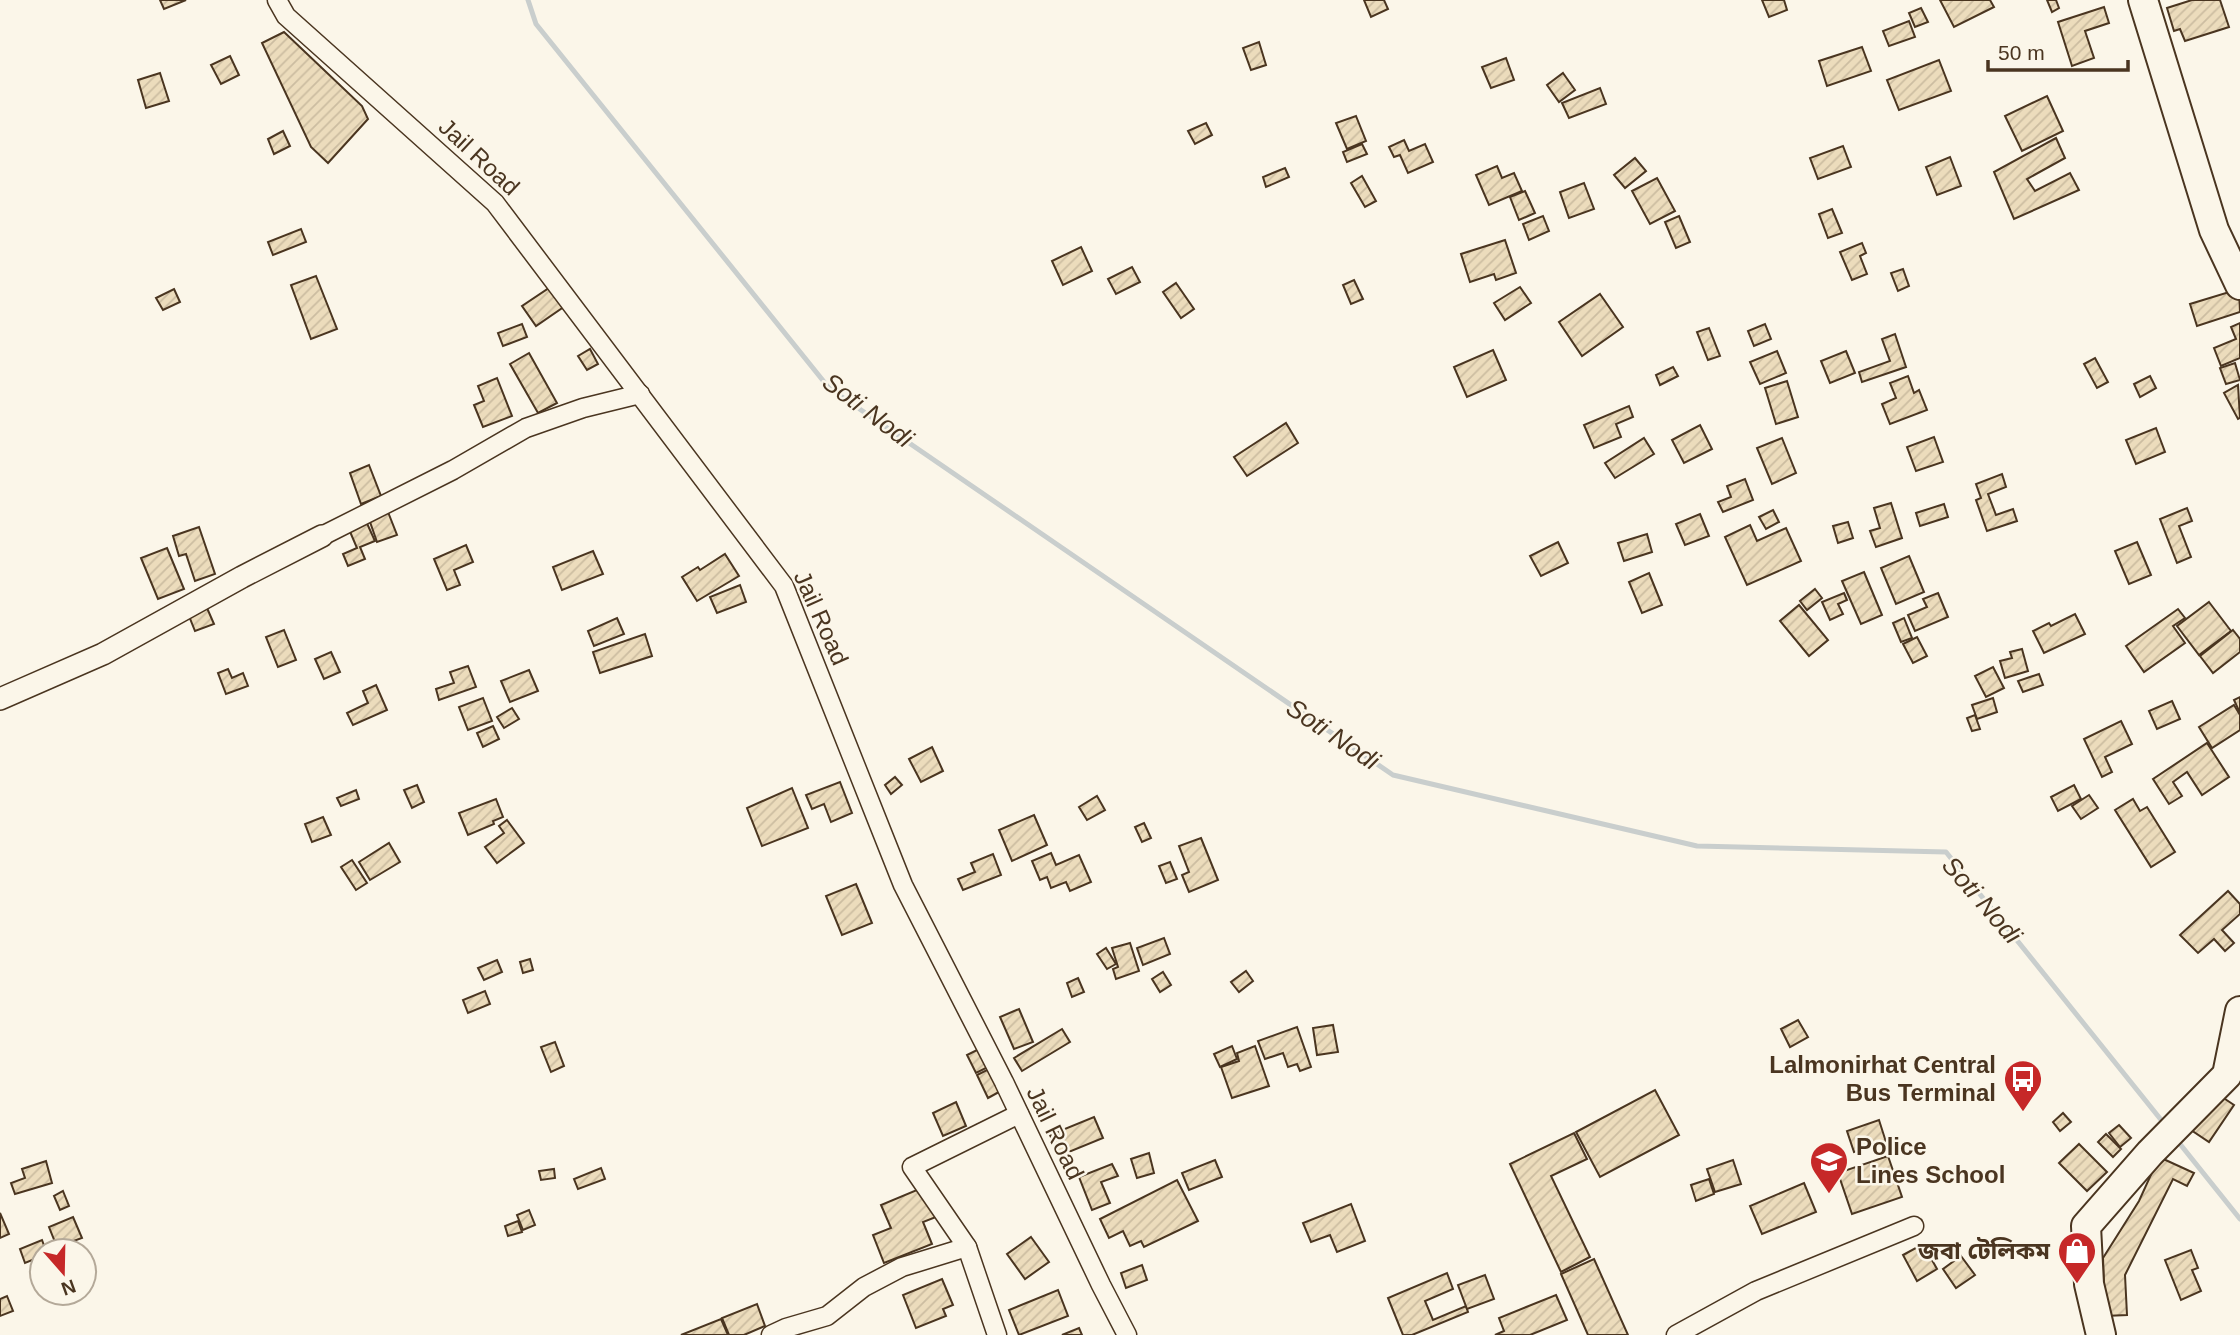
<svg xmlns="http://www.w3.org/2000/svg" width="2240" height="1335" viewBox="0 0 2240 1335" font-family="Helvetica,'Noto Sans Bengali',sans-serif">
<defs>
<pattern id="building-hatch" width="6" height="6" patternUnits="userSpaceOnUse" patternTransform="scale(1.75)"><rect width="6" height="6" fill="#ecdcbc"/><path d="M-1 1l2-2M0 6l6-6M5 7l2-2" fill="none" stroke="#ccbda1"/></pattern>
</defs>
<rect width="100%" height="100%" fill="#fbf6e9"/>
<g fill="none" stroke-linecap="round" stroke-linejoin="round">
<g stroke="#c9cecd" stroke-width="5">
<polyline points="528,0 536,24 829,388 1393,775 1697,846 1946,852 2166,1126"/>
<polyline points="2176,1139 2240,1219"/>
</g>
</g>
<g fill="url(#building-hatch)" stroke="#4a3520" stroke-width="2">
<polygon points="160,0 186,0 164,9"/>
<polygon points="1364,0 1384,0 1388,9 1371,17"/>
<polygon points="1762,0 1784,0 1787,10 1769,17"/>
<polygon points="1940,0 1990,0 1994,7 1954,27"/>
<polygon points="2047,0 2056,0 2059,8 2052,12"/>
<polygon points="2192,0 2220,0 2229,27 2185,41 2180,29 2174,31 2167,8"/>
<polygon points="2104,7 2109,23 2085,31 2094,58 2072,66 2058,22"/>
<polygon points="1921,8 1928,22 1915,27 1909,13"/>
<polygon points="1909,21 1915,37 1889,46 1883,31"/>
<polygon points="284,32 362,106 368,119 328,163 311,147 262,43"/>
<polygon points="1259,42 1266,65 1251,70 1243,48"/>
<polygon points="1862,47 1871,71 1827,86 1819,61"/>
<polygon points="230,56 239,75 221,84 211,65"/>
<polygon points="1506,58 1514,80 1491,88 1482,67"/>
<polygon points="1939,60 1951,91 1899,110 1887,80"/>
<polygon points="160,73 169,101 146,108 138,80"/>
<polygon points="1563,73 1575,90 1559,102 1547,85"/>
<polygon points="1600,88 1606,104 1569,118 1562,103"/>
<polygon points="2047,96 2063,131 2022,151 2005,116"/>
<polygon points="1356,116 1366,141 1347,149 1336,123"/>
<polygon points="1206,123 1212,135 1195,144 1188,131"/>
<polygon points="283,131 290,146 274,154 268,139"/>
<polygon points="2056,138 2065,158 2027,179 2035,191 2070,173 2079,190 2014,219 1994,172"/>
<polygon points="1404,140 1409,151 1425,144 1433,162 1408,173 1400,155 1394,157 1389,147"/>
<polygon points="1362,144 1367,154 1347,162 1343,152"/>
<polygon points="1843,146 1851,167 1818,179 1810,158"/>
<polygon points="1950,157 1961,186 1937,195 1926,167"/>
<polygon points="1635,158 1646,171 1625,188 1614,175"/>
<polygon points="1497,166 1502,178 1514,173 1522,191 1489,205 1476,175"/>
<polygon points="1285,168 1289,177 1266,187 1263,177"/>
<polygon points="1362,176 1376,201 1365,207 1351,183"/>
<polygon points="1657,178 1675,211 1650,224 1632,191"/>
<polygon points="1584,183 1594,209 1569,218 1560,192"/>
<polygon points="1525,191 1535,213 1519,220 1510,197"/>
<polygon points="1832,209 1842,233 1828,238 1819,214"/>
<polygon points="1543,216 1549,231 1529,240 1523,224"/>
<polygon points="1679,216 1690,242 1676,248 1665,222"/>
<polygon points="301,229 306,242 273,255 268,242"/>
<polygon points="1505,240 1516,273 1496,280 1494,274 1470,282 1461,254"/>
<polygon points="1862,243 1866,253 1860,256 1867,274 1852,280 1840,252"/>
<polygon points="1081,247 1092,271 1063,285 1052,261"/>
<polygon points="1132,267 1140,282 1116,294 1108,279"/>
<polygon points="1903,269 1909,286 1898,291 1891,273"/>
<polygon points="316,276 337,329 311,339 291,285"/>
<polygon points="1354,280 1363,299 1351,304 1343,285"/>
<polygon points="1176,283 1194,309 1181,318 1163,292"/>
<polygon points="555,284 568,304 536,326 522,306"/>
<polygon points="1520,287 1531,303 1505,320 1494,303"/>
<polygon points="174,289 180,302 163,310 156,298"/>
<polygon points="2239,289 2240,312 2197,326 2190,304"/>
<polygon points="1600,294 1623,327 1582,356 1559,322"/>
<polygon points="2240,323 2240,358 2221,366 2214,348 2236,339 2231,327"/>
<polygon points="522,324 527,337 503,346 498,333"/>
<polygon points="1765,324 1771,339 1754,346 1748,331"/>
<polygon points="1709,328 1720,356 1708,360 1697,332"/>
<polygon points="1895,334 1906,367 1862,382 1859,372 1890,361 1882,339"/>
<polygon points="590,349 598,364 587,370 578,356"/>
<polygon points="1493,350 1506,380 1467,397 1454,367"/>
<polygon points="1777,351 1786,373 1760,384 1750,362"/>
<polygon points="1846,351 1855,373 1830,383 1821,361"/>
<polygon points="529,353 557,403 538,413 510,364"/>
<polygon points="2095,358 2108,382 2097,388 2084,364"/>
<polygon points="2235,363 2240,380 2226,384 2220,368"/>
<polygon points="1673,367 1678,376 1660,385 1656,375"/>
<polygon points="1908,376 1914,393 1919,390 1927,410 1890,424 1882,404 1896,398 1890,383"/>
<polygon points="2150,376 2156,388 2140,397 2134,384"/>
<polygon points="497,378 512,416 483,427 474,405 484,401 478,386"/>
<polygon points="1787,381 1798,417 1776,424 1765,388"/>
<polygon points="2238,385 2240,418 2238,419 2224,393"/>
<polygon points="1629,406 1633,417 1616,424 1621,437 1594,448 1584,425"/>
<polygon points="1286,423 1298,443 1247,476 1234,457"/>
<polygon points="1700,425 1712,449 1684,463 1672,440"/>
<polygon points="2156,428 2165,452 2136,464 2126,440"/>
<polygon points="1934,437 1943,462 1916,471 1907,447"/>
<polygon points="1644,438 1654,454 1615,478 1605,463"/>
<polygon points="1782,438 1796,473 1772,484 1757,448"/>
<polygon points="369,465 381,496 361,504 350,473"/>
<polygon points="2002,474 2006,487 1988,494 1996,515 2013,509 2017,521 1987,531 1976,500 1981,498 1976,484"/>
<polygon points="1745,479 1753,500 1723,512 1718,502 1731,497 1727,486"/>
<polygon points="1891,503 1902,538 1876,547 1870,531 1880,528 1874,508"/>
<polygon points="1944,504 1948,517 1920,526 1916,513"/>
<polygon points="2187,508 2192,521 2179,526 2191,557 2177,563 2160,519"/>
<polygon points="1773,510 1779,522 1766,529 1759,517"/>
<polygon points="388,512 397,535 377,542 369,519"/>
<polygon points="1700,514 1709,536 1685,545 1676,524"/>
<polygon points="365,519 375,541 360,547 365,559 348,566 343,554 357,548 348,527"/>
<polygon points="1848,522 1853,538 1838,543 1833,526"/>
<polygon points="1750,525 1757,541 1786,528 1801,561 1747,585 1725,537"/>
<polygon points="199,527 215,574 195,581 186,554 179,556 173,536"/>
<polygon points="1647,534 1652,552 1624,561 1618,543"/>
<polygon points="1558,542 1568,563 1541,576 1530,556"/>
<polygon points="2137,542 2151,575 2129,584 2115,551"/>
<polygon points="466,545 473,562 454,570 460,585 447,590 434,559"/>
<polygon points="167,548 184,589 158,599 141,558"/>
<polygon points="593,551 603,574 562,590 553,567"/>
<polygon points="725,554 739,576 697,601 682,577 698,567 700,570"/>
<polygon points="1909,556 1924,592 1896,604 1881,568"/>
<polygon points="1864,572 1882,615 1861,624 1842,581"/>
<polygon points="1649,573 1662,605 1642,613 1629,582"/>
<polygon points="740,585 746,602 717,613 710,597"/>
<polygon points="1815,589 1822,598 1807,610 1800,601"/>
<polygon points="1844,593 1847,600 1838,604 1843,614 1830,620 1822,602"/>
<polygon points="1938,593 1948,617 1915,631 1908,615 1927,607 1923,599"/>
<polygon points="2209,602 2231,631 2199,655 2177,626"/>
<polygon points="1799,605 1828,640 1809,656 1780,621"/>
<polygon points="207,608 214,624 195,631 189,616"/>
<polygon points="2178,609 2185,618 2173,626 2185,643 2144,672 2126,646"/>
<polygon points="2075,614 2085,634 2044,653 2033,631 2049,623 2051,626"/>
<polygon points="617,618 624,634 594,646 588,631"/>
<polygon points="1904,618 1912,638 1901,642 1893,623"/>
<polygon points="284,630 296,660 278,667 266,637"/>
<polygon points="2233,630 2240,639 2240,652 2213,673 2200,656"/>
<polygon points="645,634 652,656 600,673 593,652"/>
<polygon points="1917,637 1927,656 1913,663 1903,644"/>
<polygon points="2022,649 2028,671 2005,678 2000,661 2012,658 2010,652"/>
<polygon points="331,652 340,672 324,679 315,659"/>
<polygon points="468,666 476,687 439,700 436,689 454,683 450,672"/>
<polygon points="1993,667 2004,688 1986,697 1975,676"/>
<polygon points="228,669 232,678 243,673 248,686 226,694 218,673"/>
<polygon points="529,670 538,691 510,702 501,681"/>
<polygon points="2039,674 2043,685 2023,692 2018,681"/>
<polygon points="376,685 387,710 353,725 347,713 368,703 363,691"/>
<polygon points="2240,697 2240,713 2234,700"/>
<polygon points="483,698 492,721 468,730 459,707"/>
<polygon points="1993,698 1997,712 1977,719 1972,705"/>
<polygon points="2172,701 2180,719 2157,729 2149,711"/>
<polygon points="2234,705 2240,715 2240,730 2212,748 2199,727"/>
<polygon points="512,708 519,719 504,728 497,717"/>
<polygon points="1975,715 1980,729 1972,731 1967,718"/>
<polygon points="2121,721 2132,744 2105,757 2112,772 2102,777 2084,739"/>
<polygon points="493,726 499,739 483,747 477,733"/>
<polygon points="2207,743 2229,777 2202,795 2187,772 2173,782 2182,796 2169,804 2153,779"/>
<polygon points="932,747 943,771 921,782 909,759"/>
<polygon points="895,777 902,785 891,794 885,785"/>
<polygon points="840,782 852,813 831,822 824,804 812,809 806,795"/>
<polygon points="417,785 424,802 412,808 404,790"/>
<polygon points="2074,785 2081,799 2058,811 2051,797"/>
<polygon points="792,788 808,828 762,846 747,808"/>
<polygon points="356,790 359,799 341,806 337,798"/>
<polygon points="2089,795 2098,808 2081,819 2072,806"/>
<polygon points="1097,796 1105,810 1087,820 1079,807"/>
<polygon points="496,799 503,817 493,821 494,824 468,835 459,813"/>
<polygon points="2133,799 2140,811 2147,807 2175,852 2151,867 2115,810"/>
<polygon points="1034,815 1047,845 1012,861 999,830"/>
<polygon points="323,817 331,835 312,842 305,824"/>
<polygon points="507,820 524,843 497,863 485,847 504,833 499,826"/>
<polygon points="1144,823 1151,838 1142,842 1135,827"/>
<polygon points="1201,838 1218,880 1189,892 1182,875 1189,872 1179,846"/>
<polygon points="389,843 400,862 370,880 359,862"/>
<polygon points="1051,853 1056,865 1079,855 1091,882 1070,891 1066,882 1051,888 1047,877 1040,880 1032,861"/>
<polygon points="993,854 1001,875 963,890 958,879 975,872 971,863"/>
<polygon points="352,860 367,883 356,890 341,867"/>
<polygon points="1170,862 1177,879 1166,883 1159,866"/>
<polygon points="856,884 872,923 842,935 826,896"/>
<polygon points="2228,891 2240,904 2240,914 2222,930 2234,943 2225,951 2214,939 2198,953 2180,935"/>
<polygon points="1164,938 1170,954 1143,965 1137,948"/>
<polygon points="1130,943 1139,971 1116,979 1113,969 1118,967 1112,948"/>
<polygon points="1106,948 1116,964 1107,969 1097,954"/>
<polygon points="530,959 533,970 523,973 520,962"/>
<polygon points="497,960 502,972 484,980 478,968"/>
<polygon points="1246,971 1253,981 1239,992 1231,982"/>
<polygon points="1163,972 1171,985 1160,992 1152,979"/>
<polygon points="1078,978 1084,992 1072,997 1067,983"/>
<polygon points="485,991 490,1004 468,1013 463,1000"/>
<polygon points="1019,1009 1033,1042 1014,1049 1000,1017"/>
<polygon points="1798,1020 1808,1037 1790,1047 1781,1029"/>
<polygon points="1333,1025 1338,1052 1317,1055 1313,1028"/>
<polygon points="1297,1027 1311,1067 1300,1071 1297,1064 1288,1067 1283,1053 1265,1059 1258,1041"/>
<polygon points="1062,1029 1070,1042 1022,1071 1014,1058"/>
<polygon points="555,1042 564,1066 551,1072 541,1047"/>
<polygon points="1232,1046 1237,1059 1220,1067 1214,1054"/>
<polygon points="1255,1046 1269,1086 1232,1098 1221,1067 1239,1061 1237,1053"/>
<polygon points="983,1047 992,1065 976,1073 967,1055"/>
<polygon points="989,1069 999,1092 988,1098 977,1075"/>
<polygon points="2210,1089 2234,1105 2209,1142 2185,1126"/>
<polygon points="1655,1090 1679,1135 1600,1177 1576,1132"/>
<polygon points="956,1102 966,1126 943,1136 933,1113"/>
<polygon points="2063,1113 2071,1122 2060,1131 2053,1122"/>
<polygon points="1094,1117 1103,1138 1059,1156 1050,1135"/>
<polygon points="1879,1120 1886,1142 1854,1152 1847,1131"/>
<polygon points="2119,1125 2131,1138 2120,1147 2109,1133"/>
<polygon points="1574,1133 1587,1159 1551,1176 1590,1257 1561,1272 1510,1164"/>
<polygon points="2106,1134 2121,1149 2113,1157 2098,1142"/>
<polygon points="2079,1144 2107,1172 2087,1191 2059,1163"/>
<polygon points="1149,1153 1154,1173 1137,1178 1131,1159"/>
<polygon points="1888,1156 1902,1197 1852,1214 1838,1173"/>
<polygon points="2159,1157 2194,1173 2187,1186 2173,1179 2125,1275 2127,1315 2105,1316 2103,1258 2139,1201"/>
<polygon points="1215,1160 1222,1177 1189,1190 1182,1173"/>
<polygon points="1733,1160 1741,1184 1715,1192 1707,1169"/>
<polygon points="46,1161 52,1183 15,1194 11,1183 25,1178 22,1169"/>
<polygon points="1112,1164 1118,1176 1101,1182 1110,1203 1092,1210 1079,1177"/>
<polygon points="601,1168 605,1179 578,1189 574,1179"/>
<polygon points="554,1169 555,1178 541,1180 539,1171"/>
<polygon points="1709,1179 1714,1194 1696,1201 1691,1185"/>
<polygon points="1177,1180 1198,1221 1144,1247 1141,1241 1130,1246 1123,1231 1109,1238 1100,1219"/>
<polygon points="1804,1183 1816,1212 1762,1234 1750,1206"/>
<polygon points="924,1187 936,1217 923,1222 932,1244 884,1263 873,1235 891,1228 881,1205"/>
<polygon points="63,1191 69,1206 60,1210 54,1196"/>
<polygon points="1351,1204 1365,1241 1337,1252 1330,1235 1311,1242 1303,1223"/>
<polygon points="529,1210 535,1225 523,1230 517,1215"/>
<polygon points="0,1213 9,1234 0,1238"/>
<polygon points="73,1217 82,1238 57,1247 49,1227"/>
<polygon points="518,1221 522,1232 508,1236 505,1226"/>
<polygon points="1031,1237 1049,1262 1025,1279 1007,1254"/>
<polygon points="42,1240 46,1251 42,1251 42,1256 25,1263 20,1249"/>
<polygon points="1923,1244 1937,1269 1917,1281 1903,1255"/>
<polygon points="2191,1250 2198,1268 2192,1270 2201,1291 2181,1300 2165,1260"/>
<polygon points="1961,1256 1975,1275 1956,1288 1943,1269"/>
<polygon points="1594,1259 1628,1335 1588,1335 1561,1274"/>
<polygon points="1142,1265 1147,1280 1126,1288 1121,1273"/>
<polygon points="1447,1273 1453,1289 1425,1301 1433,1320 1466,1306 1468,1312 1412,1335 1403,1335 1388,1298"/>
<polygon points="1485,1275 1494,1299 1467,1309 1458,1285"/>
<polygon points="942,1279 953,1305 943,1309 946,1316 916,1328 903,1295"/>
<polygon points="1058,1290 1068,1316 1019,1335 1009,1310"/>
<polygon points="1556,1295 1567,1320 1530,1335 1495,1335 1504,1331 1499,1318"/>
<polygon points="7,1296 13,1311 0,1316 0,1299"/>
<polygon points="757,1304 765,1326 744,1335 729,1335 722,1318"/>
<polygon points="721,1319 728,1335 681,1335"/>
<polygon points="1079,1328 1082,1335 1062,1335"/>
</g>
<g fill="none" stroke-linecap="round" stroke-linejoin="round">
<defs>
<g id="minor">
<polyline points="277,0 286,16 495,203 784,586 903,885 1004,1082 1101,1285 1127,1335"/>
<polyline points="322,536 453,470 526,428 583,408 640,394"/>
<polyline points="771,1335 786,1328 827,1316 864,1287 902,1267 967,1247"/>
<polyline points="997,1335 967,1247 912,1167 1019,1114"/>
<polyline points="1676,1335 1756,1291 1914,1226"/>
</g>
<polyline id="tertiary" points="0,699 103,654 242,577 322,536"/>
<g id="trunk">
<polyline points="2143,0 2214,230 2240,285"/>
<polyline points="2101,1335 2089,1284 2086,1226 2150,1153 2227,1075 2240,1011"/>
</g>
</defs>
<use href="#minor" stroke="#4a3520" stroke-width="21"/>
<use href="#tertiary" stroke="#4a3520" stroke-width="24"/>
<use href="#trunk" stroke="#4a3520" stroke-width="32"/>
<use href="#minor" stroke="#fbf6e9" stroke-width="18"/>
<use href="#tertiary" stroke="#fbf6e9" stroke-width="21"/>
<use href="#trunk" stroke="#fbf6e9" stroke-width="28"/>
</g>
<defs>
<symbol id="bus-pin" viewBox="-11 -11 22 30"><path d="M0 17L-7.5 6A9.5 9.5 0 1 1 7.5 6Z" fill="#c62828" stroke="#fbf6e9"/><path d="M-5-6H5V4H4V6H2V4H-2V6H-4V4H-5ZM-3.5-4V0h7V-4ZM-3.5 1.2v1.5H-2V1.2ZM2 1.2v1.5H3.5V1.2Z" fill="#fff"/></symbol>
<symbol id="school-pin" viewBox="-11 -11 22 30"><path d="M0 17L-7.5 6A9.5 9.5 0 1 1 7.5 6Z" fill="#c62828" stroke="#fbf6e9"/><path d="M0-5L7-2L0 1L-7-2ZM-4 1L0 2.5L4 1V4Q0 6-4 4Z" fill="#fff"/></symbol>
<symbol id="shop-pin" viewBox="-11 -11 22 30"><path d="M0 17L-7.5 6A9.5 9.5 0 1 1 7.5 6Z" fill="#c62828" stroke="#fbf6e9"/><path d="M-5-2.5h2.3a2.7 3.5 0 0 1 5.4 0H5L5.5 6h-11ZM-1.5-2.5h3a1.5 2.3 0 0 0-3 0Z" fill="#fff"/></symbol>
</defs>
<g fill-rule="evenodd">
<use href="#bus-pin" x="2001" y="1057" width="44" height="60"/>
<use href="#school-pin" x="1807" y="1139" width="44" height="60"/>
<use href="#shop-pin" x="2055" y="1229" width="44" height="60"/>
</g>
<g text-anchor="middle" stroke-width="5" stroke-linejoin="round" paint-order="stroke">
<g font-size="24" fill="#4a3520" stroke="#fbf6e9">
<text transform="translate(479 157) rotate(43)" y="8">Jail Road</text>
<text transform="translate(821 618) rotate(66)" y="8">Jail Road</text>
<text transform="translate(1055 1133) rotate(64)" y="8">Jail Road</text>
</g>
<g font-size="24" font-weight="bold" fill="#4a3520" stroke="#fbf6e9" text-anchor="end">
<text x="1996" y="1073">Lalmonirhat Central<tspan x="1996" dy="28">Bus Terminal</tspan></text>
<text x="1856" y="1155" text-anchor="start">Police<tspan x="1856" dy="28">Lines School</tspan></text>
<text x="2050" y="1259">জবা টেলিকম</text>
</g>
<g font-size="26" font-style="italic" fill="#4a3520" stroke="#fbf6e9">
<text transform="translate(868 410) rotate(37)" y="9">Soti Nodi</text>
<text transform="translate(1333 734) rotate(34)" y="9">Soti Nodi</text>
<text transform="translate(1982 900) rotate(49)" y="9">Soti Nodi</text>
</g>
</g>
<g transform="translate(63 1272) rotate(160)"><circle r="33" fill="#fbf6e9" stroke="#b4a999" stroke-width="2"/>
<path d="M0-5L12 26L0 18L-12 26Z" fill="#c62828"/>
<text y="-10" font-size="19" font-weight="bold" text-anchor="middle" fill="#4a3520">N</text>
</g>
<path d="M1988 60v10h140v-10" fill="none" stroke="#4a3520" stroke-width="3.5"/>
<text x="1998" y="60" font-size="21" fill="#4a3520" stroke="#fbf6e9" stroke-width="5" paint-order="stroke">50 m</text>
</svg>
